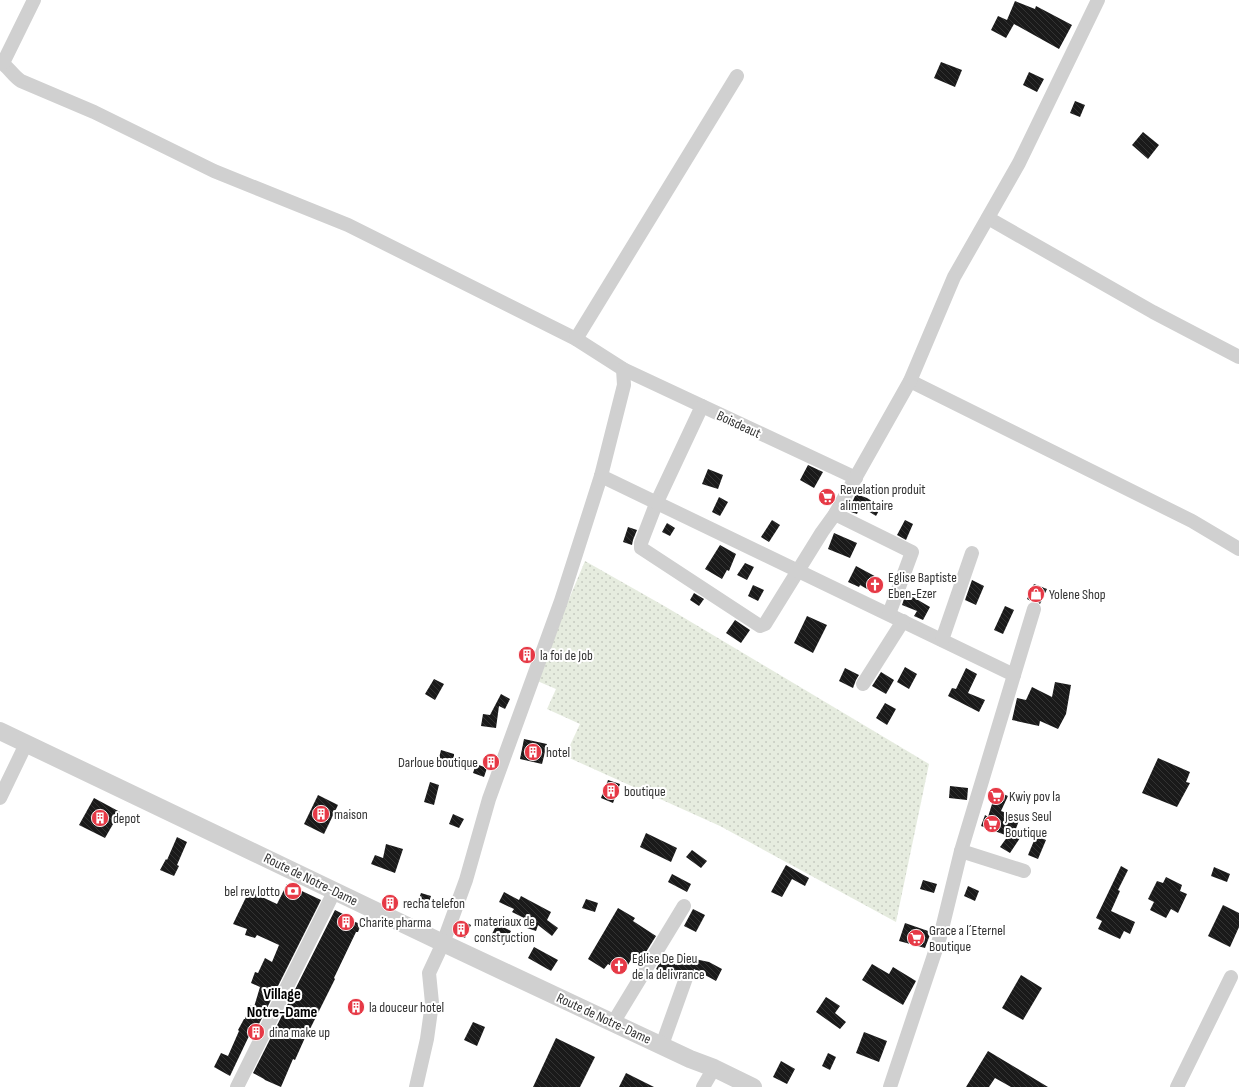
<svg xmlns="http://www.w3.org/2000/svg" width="1239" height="1087" viewBox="0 0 1239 1087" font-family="'Sofia Sans Condensed',sans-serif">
<defs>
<pattern id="garden-dots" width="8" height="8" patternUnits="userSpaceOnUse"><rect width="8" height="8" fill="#e6ecdf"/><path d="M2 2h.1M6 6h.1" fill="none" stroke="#c6cbc0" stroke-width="1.8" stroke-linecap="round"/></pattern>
<pattern id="building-back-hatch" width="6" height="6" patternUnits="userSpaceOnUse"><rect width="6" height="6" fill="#1a1a1a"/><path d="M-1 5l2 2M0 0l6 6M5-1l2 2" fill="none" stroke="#333"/></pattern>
</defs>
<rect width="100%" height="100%" fill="#fff"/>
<polygon fill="url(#garden-dots)" points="585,561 666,607 929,764 896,922 720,826 565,756 580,724 547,709 556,689 535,680"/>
<g fill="url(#building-back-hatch)">
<polygon points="1015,1 1035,9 1036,6 1072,25 1059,49 1014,24 1006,38 991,30 998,16 1007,20"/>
<polygon points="941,62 962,70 955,87 934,78"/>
<polygon points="1029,72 1044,79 1037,92 1023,85"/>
<polygon points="1075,101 1085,105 1080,117 1070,113"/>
<polygon points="1143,132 1159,145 1148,159 1132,145"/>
<polygon points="808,465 823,472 814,488 800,480"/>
<polygon points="708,469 723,475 718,489 702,484"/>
<polygon points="856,494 867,498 881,507 876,516 860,506 857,514 848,511"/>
<polygon points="719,497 728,502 720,516 712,512"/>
<polygon points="772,520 780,525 769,542 761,537"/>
<polygon points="905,520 913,524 906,540 897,535"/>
<polygon points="667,523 675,528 670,536 662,532"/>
<polygon points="628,527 637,530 633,540 632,545 623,542"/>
<polygon points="834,533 857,543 850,558 828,549"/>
<polygon points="720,545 736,554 729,571 727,570 722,579 705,569"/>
<polygon points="745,563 754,567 747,580 737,575"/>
<polygon points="856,566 882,580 874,593 860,585 859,587 848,582"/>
<polygon points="972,580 984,586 976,605 965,600"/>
<polygon points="1034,584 1047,589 1040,604 1037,601 1031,601 1027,599"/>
<polygon points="753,585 764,590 758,601 748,596"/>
<polygon points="694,593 704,599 699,606 690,600"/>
<polygon points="906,593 930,607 923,620 914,616 917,611 902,605"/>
<polygon points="1005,606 1014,610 1003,634 994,630"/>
<polygon points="807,616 827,625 813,653 794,643"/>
<polygon points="735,620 750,630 741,643 726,633"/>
<polygon points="905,667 917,674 909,689 897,682"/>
<polygon points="845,668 859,675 856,680 853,688 839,681"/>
<polygon points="966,668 977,674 968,693 985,700 979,712 948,696 952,688 956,689"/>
<polygon points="881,672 894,680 886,694 872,686"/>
<polygon points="434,679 444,684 435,700 425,694"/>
<polygon points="1055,682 1071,685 1066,714 1058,729 1040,721 1039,726 1012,720 1017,698 1026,700 1032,687 1052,697"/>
<polygon points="501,694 510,699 505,709 499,706 496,728 481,726 483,714 490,715"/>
<polygon points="885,703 896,709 887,725 876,718"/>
<polygon points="524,739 547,744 542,764 520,759"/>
<polygon points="441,750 454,754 454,757 470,763 468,770 438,762"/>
<polygon points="1158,758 1190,772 1186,782 1190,783 1177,807 1142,793"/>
<polygon points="476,764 487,768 484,777 473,773"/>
<polygon points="608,780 620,784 613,803 601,798"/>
<polygon points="430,782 439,785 434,805 424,802"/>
<polygon points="950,786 968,788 967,800 949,798"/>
<polygon points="996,791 1008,796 1001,811 1020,818 1015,831 1022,835 1010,853 1000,847 1008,836 981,826 985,815 988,817"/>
<polygon points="318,795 338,805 324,834 304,824"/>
<polygon points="94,798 120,812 105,838 79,825"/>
<polygon points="453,814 464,819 459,828 449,824"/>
<polygon points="646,833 677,848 671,862 640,847"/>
<polygon points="1036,836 1046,840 1038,859 1028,855"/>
<polygon points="177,837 187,842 177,865 179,866 174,876 160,870 166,859 167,860"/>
<polygon points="386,844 403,849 395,873 371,864 375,855 383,858"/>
<polygon points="692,850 707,861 701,868 686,857"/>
<polygon points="786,865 809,878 805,886 792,879 782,897 771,892"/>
<polygon points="1121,866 1128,870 1118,890 1120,891 1111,911 1135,922 1130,934 1124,931 1120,939 1098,929 1102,921 1096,918"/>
<polygon points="1214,867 1230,874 1227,882 1211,876"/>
<polygon points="672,874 691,884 687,892 668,882"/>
<polygon points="1166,877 1182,885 1180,891 1187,894 1178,913 1171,909 1166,918 1150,910 1154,902 1148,899 1157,881 1163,883"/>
<polygon points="923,880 937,884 934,893 920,889"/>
<polygon points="287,884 321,900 252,1038 249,1036 230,1076 214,1067 221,1053 228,1056 239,1031 238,1030 244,1019 245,1019 250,1005 254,1007 260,987 251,983 255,972 258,973 265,958 272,962 279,945 257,935 255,938 245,935 247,929 233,924 249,891 277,904"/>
<polygon points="968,886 979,891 975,901 964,896"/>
<polygon points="504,892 519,900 521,896 551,912 547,920 558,928 552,936 538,925 536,931 527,928 530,921 512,912 514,909 499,902"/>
<polygon points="421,893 431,896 427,908 417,904"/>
<polygon points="586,899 598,903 595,912 582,908"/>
<polygon points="1223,905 1239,913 1239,927 1230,947 1208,936"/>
<polygon points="618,908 635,918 633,921 656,936 641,960 634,955 623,973 608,964 604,969 588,959"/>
<polygon points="693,909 705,915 696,932 684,926"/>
<polygon points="335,910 353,919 352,921 361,924 358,932 356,932 334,978 335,979 309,1031 308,1031 295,1060 293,1059 281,1087 265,1080 264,1079 253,1073"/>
<polygon points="460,920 471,925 465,938 455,934"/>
<polygon points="905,923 931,932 925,948 899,941"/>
<polygon points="497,924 511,931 504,945 490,938"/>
<polygon points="534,947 558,960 551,971 528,958"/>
<polygon points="663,957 676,965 677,961 689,963 690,958 709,962 722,969 716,981 694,969 693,973 688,970 679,970 675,979 656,969"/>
<polygon points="872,964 889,974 893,967 916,981 903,1005 862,980"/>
<polygon points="1021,975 1042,988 1023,1020 1002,1008"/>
<polygon points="826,997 840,1006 835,1013 846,1022 840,1029 816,1012"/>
<polygon points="473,1022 485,1027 477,1046 464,1040"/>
<polygon points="864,1032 887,1041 879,1062 856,1053"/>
<polygon points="556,1038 595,1057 580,1087 533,1087"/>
<polygon points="988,1051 1048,1087 1011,1087 995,1078 989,1087 966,1087"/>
<polygon points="828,1053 836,1057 830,1070 822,1066"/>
<polygon points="781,1061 795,1069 787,1084 773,1077"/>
<polygon points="626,1073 654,1087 619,1087"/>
</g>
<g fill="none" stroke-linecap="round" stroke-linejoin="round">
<g stroke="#d0d0d0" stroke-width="14">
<path d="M0 62C8 66 13 76 21 81L94 112 214 171 348 225 576 339 623 369 856 478"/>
<polyline points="3,63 34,0"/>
<polyline points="988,218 1153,312 1239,357"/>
<polyline points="576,339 737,76"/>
<polyline points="910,381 1192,521 1239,549"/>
<polyline points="702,406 656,504 641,543 641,548 760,626 765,624 822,532 835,514 910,381 954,277 1019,163 1098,0"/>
<polyline points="601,476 1014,675 961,851 940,937 890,1087"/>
<polyline points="835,514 912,552 889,614"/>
<polyline points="942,640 972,553"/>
<polyline points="1014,675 1034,609"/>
<polyline points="863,684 903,621"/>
<polyline points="0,798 26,744"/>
<polyline points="961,851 1024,871"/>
<polyline points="613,1023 684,906"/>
<polyline points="662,1045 686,978"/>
<polyline points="237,1087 335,890"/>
<polyline points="416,1087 427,1039 432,1003 429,973 443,943 466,880 489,799 561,601 601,476 624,385 623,369"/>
<polyline points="703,1087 714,1068"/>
<polyline points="1177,1087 1231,977"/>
</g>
<polyline stroke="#d0d0d0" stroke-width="18" points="0,731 443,943 690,1059 714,1068 753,1087"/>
</g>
<defs>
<symbol id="supermarket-disc" viewBox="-11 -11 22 22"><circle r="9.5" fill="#e63946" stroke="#fff"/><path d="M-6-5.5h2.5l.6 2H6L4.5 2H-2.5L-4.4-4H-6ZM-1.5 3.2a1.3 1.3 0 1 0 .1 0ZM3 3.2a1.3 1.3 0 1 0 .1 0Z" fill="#fff"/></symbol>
<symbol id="church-disc" viewBox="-11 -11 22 22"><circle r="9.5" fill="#e63946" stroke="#fff"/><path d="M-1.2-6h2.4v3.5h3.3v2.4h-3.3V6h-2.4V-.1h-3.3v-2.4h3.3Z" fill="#fff"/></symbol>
<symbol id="shop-disc" viewBox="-11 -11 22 22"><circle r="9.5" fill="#e63946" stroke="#fff"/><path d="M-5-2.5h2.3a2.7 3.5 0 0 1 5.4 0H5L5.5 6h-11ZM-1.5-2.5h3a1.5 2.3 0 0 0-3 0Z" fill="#fff"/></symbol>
<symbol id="building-disc" viewBox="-11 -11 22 22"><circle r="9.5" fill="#e63946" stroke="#fff"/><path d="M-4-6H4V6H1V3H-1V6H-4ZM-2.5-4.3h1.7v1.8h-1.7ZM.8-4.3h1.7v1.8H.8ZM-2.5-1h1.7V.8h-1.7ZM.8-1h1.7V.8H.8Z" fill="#fff"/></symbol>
<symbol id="bank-disc" viewBox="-11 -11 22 22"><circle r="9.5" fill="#e63946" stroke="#fff"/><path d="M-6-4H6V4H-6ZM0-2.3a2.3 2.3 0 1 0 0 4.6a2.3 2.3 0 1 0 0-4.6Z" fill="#fff"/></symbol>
</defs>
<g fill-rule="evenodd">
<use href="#supermarket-disc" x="817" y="487" width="20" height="20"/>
<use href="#church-disc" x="865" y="575" width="20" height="20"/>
<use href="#shop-disc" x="1026" y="584" width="20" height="20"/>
<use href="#building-disc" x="517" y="645" width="20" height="20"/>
<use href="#building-disc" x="523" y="742" width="20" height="20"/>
<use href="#building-disc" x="481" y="752" width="20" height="20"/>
<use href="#building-disc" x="601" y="781" width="20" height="20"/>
<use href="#supermarket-disc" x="986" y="786" width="20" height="20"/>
<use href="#building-disc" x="311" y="804" width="20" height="20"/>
<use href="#building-disc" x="90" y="808" width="20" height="20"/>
<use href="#supermarket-disc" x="982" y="814" width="20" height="20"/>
<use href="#bank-disc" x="283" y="881" width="20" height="20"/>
<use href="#building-disc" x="380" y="893" width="20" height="20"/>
<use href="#building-disc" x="336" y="912" width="20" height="20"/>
<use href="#building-disc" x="451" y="919" width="20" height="20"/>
<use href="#supermarket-disc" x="906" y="928" width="20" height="20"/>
<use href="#church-disc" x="609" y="956" width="20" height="20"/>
<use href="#building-disc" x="346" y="997" width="20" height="20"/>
<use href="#building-disc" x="246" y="1022" width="20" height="20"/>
</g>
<g text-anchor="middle" stroke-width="4" stroke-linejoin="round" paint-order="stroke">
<g font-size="14" fill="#333" stroke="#fff">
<text transform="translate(739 424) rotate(25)" y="5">Boisdeaut</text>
<text transform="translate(311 879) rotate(26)" y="5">Route de Notre-Dame</text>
<text transform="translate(604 1018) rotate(25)" y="5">Route de Notre-Dame</text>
</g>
<g font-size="14" fill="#333" stroke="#fff" text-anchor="start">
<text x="840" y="494">Revelation produit<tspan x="840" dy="16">alimentaire</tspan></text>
<text x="888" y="582">Eglise Baptiste<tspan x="888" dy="16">Eben-Ezer</tspan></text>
<text x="1049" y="599">Yolene Shop</text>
<text x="540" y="660">la foi de Job</text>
<text x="546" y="757">hotel</text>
<text x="478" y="767" text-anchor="end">Darloue boutique</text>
<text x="624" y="796">boutique</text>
<text x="1009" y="801">Kwiy pov la</text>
<text x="334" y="819">maison</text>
<text x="1005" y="821">Jesus Seul<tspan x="1005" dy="16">Boutique</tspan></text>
<text x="113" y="823">depot</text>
<text x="280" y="896" text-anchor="end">bel rev lotto</text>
<text x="403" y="908">recha telefon</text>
<text x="474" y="926">materiaux de<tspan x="474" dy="16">construction</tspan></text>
<text x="359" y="927">Charite pharma</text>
<text x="929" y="935">Grace a l´Eternel<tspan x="929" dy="16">Boutique</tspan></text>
<text x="632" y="963">Eglise De Dieu<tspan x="632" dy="16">de la delivrance</tspan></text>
<text x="369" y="1012">la douceur hotel</text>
<text x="269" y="1037">dina make up</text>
</g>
<g font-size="16" font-weight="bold" fill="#000" stroke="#fff">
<text x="282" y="999">Village<tspan x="282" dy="18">Notre-Dame</tspan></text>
</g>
</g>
</svg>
